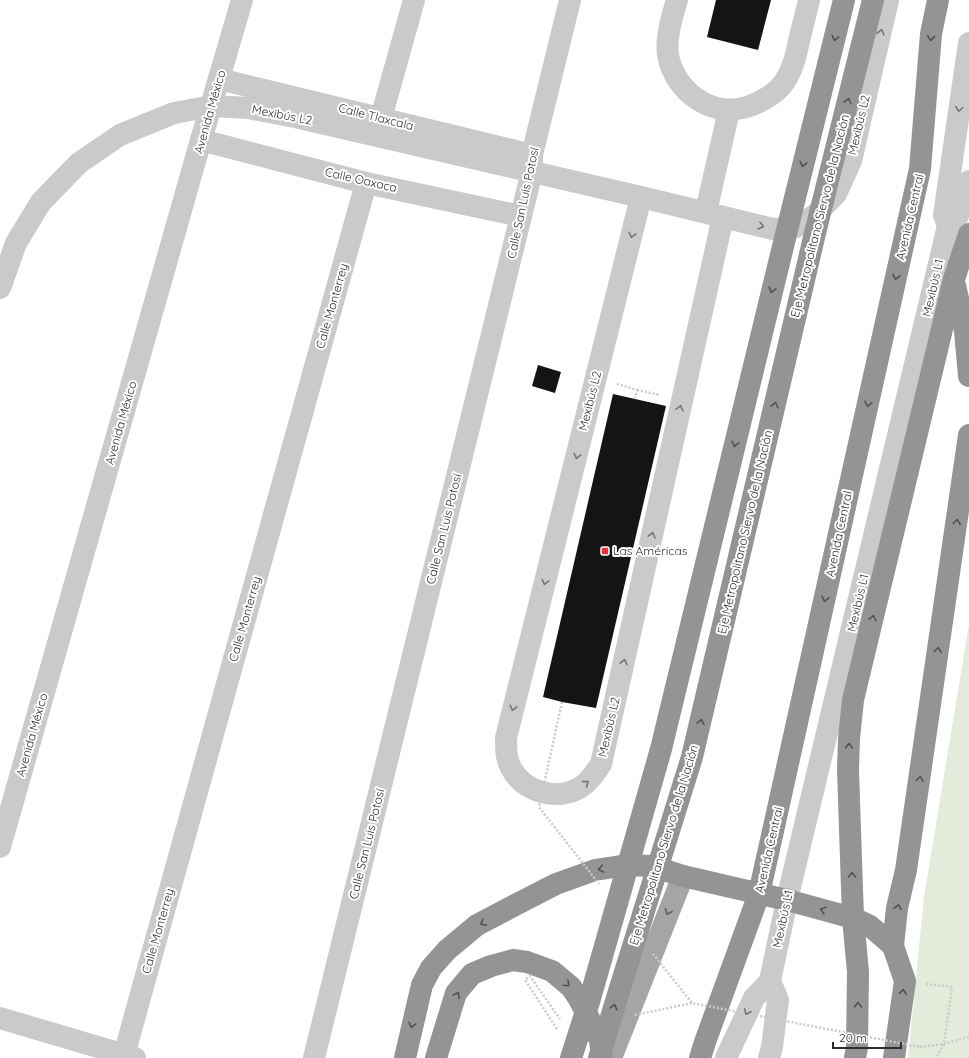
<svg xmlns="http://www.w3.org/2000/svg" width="969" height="1058" viewBox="0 0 969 1058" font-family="Quicksand,sans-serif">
<rect width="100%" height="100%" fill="#fff"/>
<polygon fill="#e3ebdb" points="969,624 969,1058 908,1058 924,897"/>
<g fill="#141414">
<polygon points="716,0 771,0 758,50 707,37"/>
<polygon points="538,365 561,372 555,393 532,386"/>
<polygon points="613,394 666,406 596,708 562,702 543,697"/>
</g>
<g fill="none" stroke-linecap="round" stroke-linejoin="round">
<g stroke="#cacaca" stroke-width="2.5" stroke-dasharray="2 2" stroke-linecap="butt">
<polyline points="617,384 637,390 635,398"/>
<polyline points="637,390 660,395"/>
<polyline points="926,984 952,987 944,1044 936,1058"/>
<polyline points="920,1047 944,1044 969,1037"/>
</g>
<g stroke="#cacaca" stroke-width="22">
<path d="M677 0C672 17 664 42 669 60 680 99 721 122 759 102 769 97 779 91 785 81 793 69 796 55 799 41 802 28 806 14 809 0"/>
<polyline points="219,79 532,155"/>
<polyline points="381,118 414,0"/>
<polyline points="201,140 366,183 521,216"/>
<path d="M641 197 506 738C506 749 506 759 511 768 524 792 558 802 581 787 590 781 595 773 601 764L723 217"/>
<polyline points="706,212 729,110"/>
<polyline points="948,226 944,215 969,43"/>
<polyline points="0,288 16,243 41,202 79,163 120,135 174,113 212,106 248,108 295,117 641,197 773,229 796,227 815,215 836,194 851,161 888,0"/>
<polyline points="0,847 201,140 242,0"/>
<polyline points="0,1018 135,1058"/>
<polyline points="124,1055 366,183"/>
<polyline points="314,1058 521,216 532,172 532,155 570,0"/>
<polyline points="726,1058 754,998 770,981 787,900 948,226 957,218 969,181"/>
<polyline points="769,1058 772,1047 778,1000 770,981"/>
</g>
<polyline stroke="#a5a5a5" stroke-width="22" points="611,1058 683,876"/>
<g stroke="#949494" stroke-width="22">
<polyline points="955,285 965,331 969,376"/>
<polyline points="405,1058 422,985 431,968 447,950 477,925 519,903 556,884 595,870 627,865 652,866 683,876 787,900 853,918 870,926 893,946"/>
<polyline points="436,1058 456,993 472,974 491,966 513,960 527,962 552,971 571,987 579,999 600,1040 602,1058"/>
<polyline points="700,1058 705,1042 759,894 920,169 931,34 938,0"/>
<polyline points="855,1058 857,1047 858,972 853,918 848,770 849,738 853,700 954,279 969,234"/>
<polyline points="894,1058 905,981 893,946 897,908 906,870 969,435"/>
</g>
<g stroke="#cacaca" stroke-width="2.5" stroke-dasharray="2 2" stroke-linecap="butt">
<polyline points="562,702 539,807 599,884"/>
<polyline points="653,954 692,1003 920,1047"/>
<polyline points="635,1015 692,1003"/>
<polyline points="557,1029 525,980 530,976 560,1019"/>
</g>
<g stroke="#949494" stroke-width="22">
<polyline points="571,1058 589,1002 661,749 787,230 844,0"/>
<polyline points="599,1058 615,1004 692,757 816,229 873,0"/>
</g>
</g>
<defs><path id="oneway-chevron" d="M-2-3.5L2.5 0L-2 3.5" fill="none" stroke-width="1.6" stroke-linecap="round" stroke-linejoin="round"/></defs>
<g stroke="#747474">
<use href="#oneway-chevron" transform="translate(881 32) rotate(-77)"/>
<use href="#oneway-chevron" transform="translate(959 109) rotate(98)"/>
<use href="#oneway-chevron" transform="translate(761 226) rotate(14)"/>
<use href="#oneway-chevron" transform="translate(632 235) rotate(104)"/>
<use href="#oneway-chevron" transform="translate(680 408) rotate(-77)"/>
<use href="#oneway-chevron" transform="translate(577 456) rotate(104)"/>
<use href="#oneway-chevron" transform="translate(652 535) rotate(-77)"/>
<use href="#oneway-chevron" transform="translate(545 582) rotate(104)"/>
<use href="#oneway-chevron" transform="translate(624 662) rotate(-77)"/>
<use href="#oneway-chevron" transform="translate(513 708) rotate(104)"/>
<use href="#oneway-chevron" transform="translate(586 783) rotate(-38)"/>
<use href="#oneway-chevron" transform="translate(747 1012) rotate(115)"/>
</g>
<g stroke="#515151">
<use href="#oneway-chevron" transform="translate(835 38) rotate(104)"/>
<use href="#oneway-chevron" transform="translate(931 38) rotate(96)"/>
<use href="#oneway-chevron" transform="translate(848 101) rotate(-76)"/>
<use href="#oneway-chevron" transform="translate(803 164) rotate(104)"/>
<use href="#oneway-chevron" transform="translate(896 277) rotate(102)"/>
<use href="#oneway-chevron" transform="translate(772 290) rotate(104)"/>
<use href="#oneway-chevron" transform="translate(868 404) rotate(102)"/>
<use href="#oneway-chevron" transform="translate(775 405) rotate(-77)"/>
<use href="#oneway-chevron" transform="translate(735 444) rotate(104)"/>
<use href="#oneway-chevron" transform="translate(957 522) rotate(-82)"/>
<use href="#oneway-chevron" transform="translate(825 599) rotate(102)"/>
<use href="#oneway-chevron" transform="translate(873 618) rotate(-77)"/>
<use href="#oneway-chevron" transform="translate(938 650) rotate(-82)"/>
<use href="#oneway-chevron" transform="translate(701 722) rotate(-77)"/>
<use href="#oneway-chevron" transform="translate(849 746) rotate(-88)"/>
<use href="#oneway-chevron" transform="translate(920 779) rotate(-82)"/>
<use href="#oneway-chevron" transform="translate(601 869) rotate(170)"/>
<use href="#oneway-chevron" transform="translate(852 875) rotate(-92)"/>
<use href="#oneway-chevron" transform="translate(898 907) rotate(-80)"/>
<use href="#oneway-chevron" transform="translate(823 910) rotate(-165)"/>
<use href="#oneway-chevron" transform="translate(483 923) rotate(150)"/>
<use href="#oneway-chevron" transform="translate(567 984) rotate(43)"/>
<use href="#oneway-chevron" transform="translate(903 992) rotate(-82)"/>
<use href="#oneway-chevron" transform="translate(457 995) rotate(-62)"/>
<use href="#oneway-chevron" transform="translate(858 1005) rotate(-89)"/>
<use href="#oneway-chevron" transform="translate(614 1007) rotate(-74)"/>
<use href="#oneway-chevron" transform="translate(412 1025) rotate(103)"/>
</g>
<use stroke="#5d5d5d" href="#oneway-chevron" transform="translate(668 912) rotate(112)"/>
<rect fill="#e1333c" stroke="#fff" stroke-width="1.5" x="601" y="547" width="8" height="8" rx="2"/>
<g text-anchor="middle" stroke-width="4" stroke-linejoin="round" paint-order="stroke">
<g font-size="12" fill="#2d2d2d" stroke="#fff">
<text transform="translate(210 112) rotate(-74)" y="4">Avenida México</text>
<text transform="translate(282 115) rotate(11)" y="4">Mexibús L2</text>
<text transform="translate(376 117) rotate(14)" y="4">Calle Tlaxcala</text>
<text transform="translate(859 125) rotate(-77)" y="4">Mexibús L2</text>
<text transform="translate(361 180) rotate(13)" y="4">Calle Oaxaca</text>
<text transform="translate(523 203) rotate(-78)" y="4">Calle San Luis Potosí</text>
<text transform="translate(820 216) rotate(-76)" y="4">Eje Metropolitano Siervo de la Nación</text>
<text transform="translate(910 217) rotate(-77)" y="4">Avenida Central</text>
<text transform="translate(933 288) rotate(-77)" y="4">Mexibús L1</text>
<text transform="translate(332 306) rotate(-74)" y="4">Calle Monterrey</text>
<text transform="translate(590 401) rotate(-76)" y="4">Mexibús L2</text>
<text transform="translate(121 423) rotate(-74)" y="4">Avenida México</text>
<text transform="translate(444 529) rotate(-76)" y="4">Calle San Luis Potosí</text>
<text transform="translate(745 532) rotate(-77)" y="4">Eje Metropolitano Siervo de la Nación</text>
<text transform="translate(839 534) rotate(-78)" y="4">Avenida Central</text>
<text transform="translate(858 603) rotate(-77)" y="4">Mexibús L1</text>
<text transform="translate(245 619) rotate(-74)" y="4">Calle Monterrey</text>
<text transform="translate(609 727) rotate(-77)" y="4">Mexibús L2</text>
<text transform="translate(32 735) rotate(-74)" y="4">Avenida México</text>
<text transform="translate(367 844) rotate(-76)" y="4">Calle San Luis Potosí</text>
<text transform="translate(664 845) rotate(-73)" y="4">Eje Metropolitano Siervo de la Nación</text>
<text transform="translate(769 850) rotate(-77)" y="4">Avenida Central</text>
<text transform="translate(783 919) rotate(-78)" y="4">Mexibús L1</text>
<text transform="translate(158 931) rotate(-74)" y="4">Calle Monterrey</text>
</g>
<g font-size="12" fill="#2d2d2d" stroke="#fff" text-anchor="start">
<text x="613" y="555">Las Américas</text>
</g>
</g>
<path d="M833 1042v6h68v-6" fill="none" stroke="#2d2d2d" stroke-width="2"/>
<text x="839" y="1042" font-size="12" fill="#2d2d2d" stroke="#ffffff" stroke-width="3" paint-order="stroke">20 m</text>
</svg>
